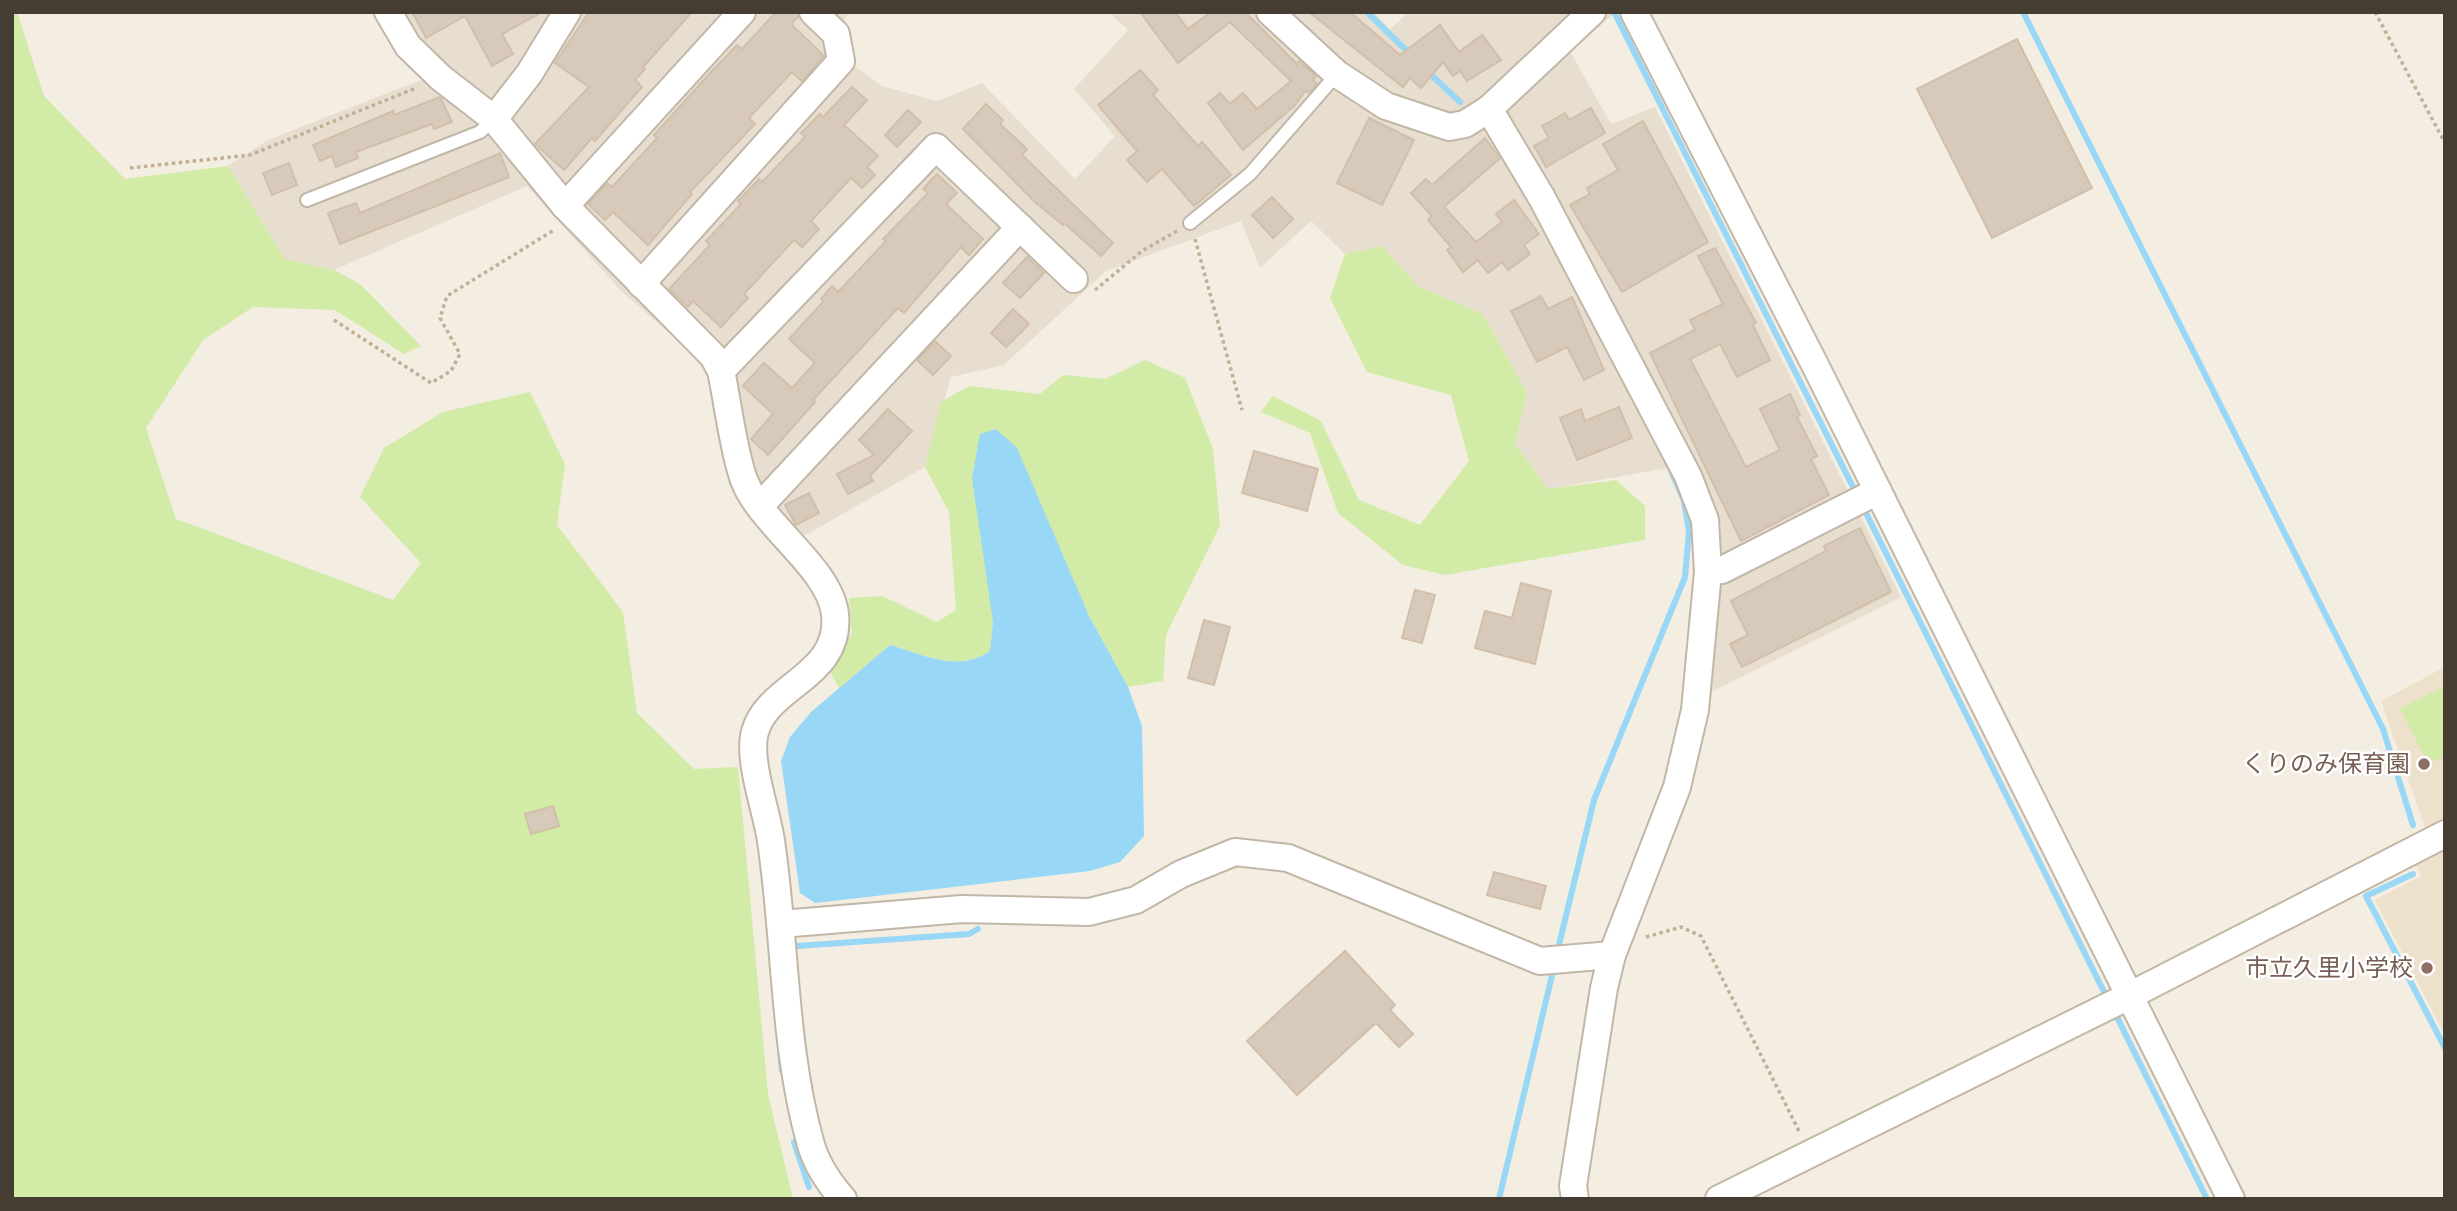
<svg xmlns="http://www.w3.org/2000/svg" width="2457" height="1211" viewBox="0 0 2457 1211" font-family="'PT Sans','Noto Sans JP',sans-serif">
<rect width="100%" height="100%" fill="#f3ede2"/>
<polygon fill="#e7ded0" points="377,12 851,12 845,18 851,63 882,86 937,101 982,83 1075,179 1115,136 1074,89 1128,30 1108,12 1373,12 1390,29 1409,12 1617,12 1568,48 1611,124 1655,107 1901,597 1711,692 1696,516 1674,467 1548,489 1515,444 1527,393 1483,314 1418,286 1382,246 1345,254 1311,221 1260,268 1241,221 1106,271 1004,365 951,377 925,467 781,549 729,484 711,369 622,292 527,186 334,270 285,259 228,166 268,140 426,78"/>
<g fill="#eee1cb">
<polygon points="2445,667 2445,828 2428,836 2381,701"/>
<polygon points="2445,849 2445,1035 2375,900 2421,876 2416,864"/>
</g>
<g fill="#d2eba7">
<polygon points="12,12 17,12 44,96 125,179 228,166 285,259 334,270 360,284 421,346 404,354 335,310 253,307 203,340 146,428 176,519 393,600 421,563 360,497 384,448 443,412 530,392 565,464 557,525 623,612 637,713 694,769 738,767 768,1094 793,1199 12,1199"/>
<polygon points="1382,246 1418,286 1483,314 1527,393 1515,444 1548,489 1616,480 1645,506 1645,540 1445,575 1403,565 1338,513 1310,433 1261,412 1273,396 1321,421 1359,500 1420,525 1469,461 1451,395 1367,372 1330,298 1345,254"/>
<path d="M1145 360 1185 378 1213 449 1220 525 1166 635 1163 681 1128 687 1089 616 993 622 990 651C958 673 924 655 890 645L839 688 829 670 852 633 849 598 882 596 937 622 956 610 949 512 925 467 941 402 969 386 1040 394 1063 375 1105 379Z"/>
<polygon points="2445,686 2445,756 2429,764 2400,709"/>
</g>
<path fill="#98d7f6" d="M996 429 1017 448 1089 616 1128 687 1142 726 1144 836 1120 862 1090 871 815 903 800 893 781 761 790 737 811 712 890 645C924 655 958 673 990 651L993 622 972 478 980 434Z"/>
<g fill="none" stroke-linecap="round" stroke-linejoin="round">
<g stroke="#98d7f6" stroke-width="6">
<polyline points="1367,12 1411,55"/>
<polyline points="1614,12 1857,495"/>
<polyline points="2023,12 2383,729 2413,825"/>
<polyline points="1426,70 1460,102"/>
<polyline points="1862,505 2108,1000"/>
<polyline points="2413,874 2366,896 2445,1048"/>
<polyline points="797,946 969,934 978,929"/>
<polyline points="1557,953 1594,800 1685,577 1689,531 1684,501 1670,468"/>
<polyline points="2113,1009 2207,1199"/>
<polyline points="780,1052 782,1071"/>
<polyline points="794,1142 809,1187"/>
<polyline points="1499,1199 1554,967"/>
</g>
</g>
<g fill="#d8caba" stroke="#d1bfaa" stroke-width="2">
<polygon points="412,12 542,12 502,34 513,54 492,66 465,16 426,38"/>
<polygon points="589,12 692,12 643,67 645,69 635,80 642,87 595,141 592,138 564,170 535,144 589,87 555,63"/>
<polygon points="776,12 798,12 798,17 791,24 824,56 802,81 792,72 749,118 755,124 690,192 692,194 648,245 613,212 605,220 588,204 607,183 612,187 657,138 654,135 713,70 737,45 742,49"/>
<polygon points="1140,12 1175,12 1188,29 1211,12 1245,12 1297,64 1299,61 1316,76 1313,80 1317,84 1309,93 1305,91 1295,105 1243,150 1208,103 1220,93 1230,104 1243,93 1257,109 1291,81 1230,22 1178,63"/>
<polygon points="1309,12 1350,12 1400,55 1440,25 1459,52 1482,35 1501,60 1467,81 1460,71 1453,76 1443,62 1421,88 1410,78 1403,87"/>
<polygon points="2017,39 2092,188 1992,238 1917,89"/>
<polygon points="1140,70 1158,90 1153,95 1198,146 1202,142 1231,175 1194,206 1162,169 1147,182 1127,160 1137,151 1098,105"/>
<polygon points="852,87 867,100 844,125 878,156 867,167 875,175 862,188 851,178 811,221 819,229 802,247 794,240 744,294 748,298 721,327 693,301 688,307 669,289 710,245 706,241 741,204 738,201 759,179 762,182 805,137 801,133 820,114 823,117"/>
<polygon points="440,97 452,122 434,129 432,124 356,152 358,158 336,167 332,156 320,161 313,145 393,111 394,115"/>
<polygon points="986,104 1003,120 1000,124 1027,149 1022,155 1113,243 1101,256 1064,223 1063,225 1036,203 963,129"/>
<polygon points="1591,108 1605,133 1546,167 1534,146 1549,138 1542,126 1565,113 1569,120"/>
<polygon points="908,110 921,122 897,147 885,135"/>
<polygon points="1369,118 1414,140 1382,205 1337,183"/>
<polygon points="1643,121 1708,242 1622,292 1570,205 1590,194 1587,188 1618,170 1603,144"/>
<polygon points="1485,138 1500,158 1444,207 1476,242 1502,222 1496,214 1514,200 1539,234 1524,245 1530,254 1508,270 1502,262 1488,273 1478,260 1463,272 1447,250 1451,247 1428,220 1432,216 1411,193 1426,179 1432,185"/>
<polygon points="500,153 509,177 340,244 328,213 356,203 360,213"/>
<polygon points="289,163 297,185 272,195 263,173"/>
<polygon points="937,174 957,193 946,204 983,239 969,255 961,247 904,313 898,308 813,400 815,402 768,455 751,439 773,414 743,386 764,363 792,388 815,363 789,339 823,302 821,299 832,286 838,292 886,241 883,239 928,193 923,189"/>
<polygon points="1272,197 1293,219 1273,238 1252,215"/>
<polygon points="1715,248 1756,323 1753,325 1770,360 1737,377 1720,344 1690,359 1746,467 1780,450 1760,409 1790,394 1800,415 1797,417 1817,456 1811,459 1829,495 1741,541 1650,353 1695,330 1690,320 1723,304 1698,256"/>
<polygon points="1027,257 1044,273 1020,298 1003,283"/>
<polygon points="1541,296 1548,309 1572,297 1604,370 1584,380 1567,347 1537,362 1511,311"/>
<polygon points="1013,309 1029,324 1006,347 991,333"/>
<polygon points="935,341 951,356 933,375 917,360"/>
<polygon points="1619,407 1632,438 1577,460 1560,418 1581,409 1585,421"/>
<polygon points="888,409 912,431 870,476 873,481 848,494 837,474 874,455 859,440"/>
<polygon points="1254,451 1318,469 1307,511 1242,493"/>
<polygon points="809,493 819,513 796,525 785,505"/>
<polygon points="1860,528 1891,592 1742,667 1730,644 1748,635 1731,601 1826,551 1824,546"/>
<polygon points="1521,583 1551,591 1535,664 1475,648 1485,611 1512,618"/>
<polygon points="1415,590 1435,595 1422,643 1402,638"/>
<polygon points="1204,620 1230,627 1214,685 1188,678"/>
<polygon points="553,806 559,826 531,834 525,814"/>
<polygon points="1494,872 1546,886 1540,909 1487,895"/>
<polygon points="1345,951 1395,1005 1390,1010 1413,1034 1399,1047 1376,1023 1297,1095 1247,1041"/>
</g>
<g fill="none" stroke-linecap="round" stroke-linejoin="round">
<defs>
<g id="service">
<polyline points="307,200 480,132 494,119"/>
<polyline points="1190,223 1250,174 1337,74"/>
</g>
<g id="minor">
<path d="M388 12 408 46 441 78 494 119 565 206 713 356 721 371C728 403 733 450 744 480 761 525 830 568 835 614 842 676 767 685 755 732 747 759 767 812 771 841 786 941 783 1047 811 1145 817 1165 829 1183 843 1199"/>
<polyline points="1270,12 1337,74 1386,106 1449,127 1465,124 1489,109 1592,12"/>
<polyline points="1634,12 1814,363 2231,1199"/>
<polyline points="1489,109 1542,198 1688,476 1705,520 1708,572 1695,710 1677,787 1612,955 1604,988 1573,1186 1575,1199"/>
<polyline points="494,119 529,74 567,12"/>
<polyline points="565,206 742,12"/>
<polyline points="641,284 841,61 836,34 813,12"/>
<polyline points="721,371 936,147 1074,279"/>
<polyline points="760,506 1020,227"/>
<polyline points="1708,572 1722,570 1878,491"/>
<polyline points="781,924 962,909 1089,912 1136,900 1181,874 1235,852 1288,858 1540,961 1612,955"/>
<polyline points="1719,1199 2131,995 2445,834"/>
</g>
</defs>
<use href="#service" stroke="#c2b7a7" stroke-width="16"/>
<use href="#minor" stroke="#c2b7a7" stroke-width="30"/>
<g stroke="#c2af94" stroke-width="3.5" stroke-dasharray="3.5 3.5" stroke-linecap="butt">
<polyline points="2375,12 2445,143"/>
<polyline points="130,168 250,155 416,88"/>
<polyline points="1195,239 1242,410"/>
<polyline points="1095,290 1142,251 1177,231"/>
<polyline points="334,320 431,383 451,371 460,354 440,318 447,296 554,230"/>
<polyline points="1646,937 1681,927 1701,936 1800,1133"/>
</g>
<use href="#service" stroke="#fff" stroke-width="12"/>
<use href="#minor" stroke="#fff" stroke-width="26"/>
</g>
<g fill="#8d6e63" stroke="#fff" stroke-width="2.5">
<circle cx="2424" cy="764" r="7"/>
<circle cx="2427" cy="968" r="7"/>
</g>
<g text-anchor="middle" stroke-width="5" stroke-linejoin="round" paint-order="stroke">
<g font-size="24" fill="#785e54" stroke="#fff" text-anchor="end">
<text x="2410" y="772">くりのみ保育園</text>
<text x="2413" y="976">市立久里小学校</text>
</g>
</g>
<rect width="2457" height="1211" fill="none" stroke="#453c32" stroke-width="28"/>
</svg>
